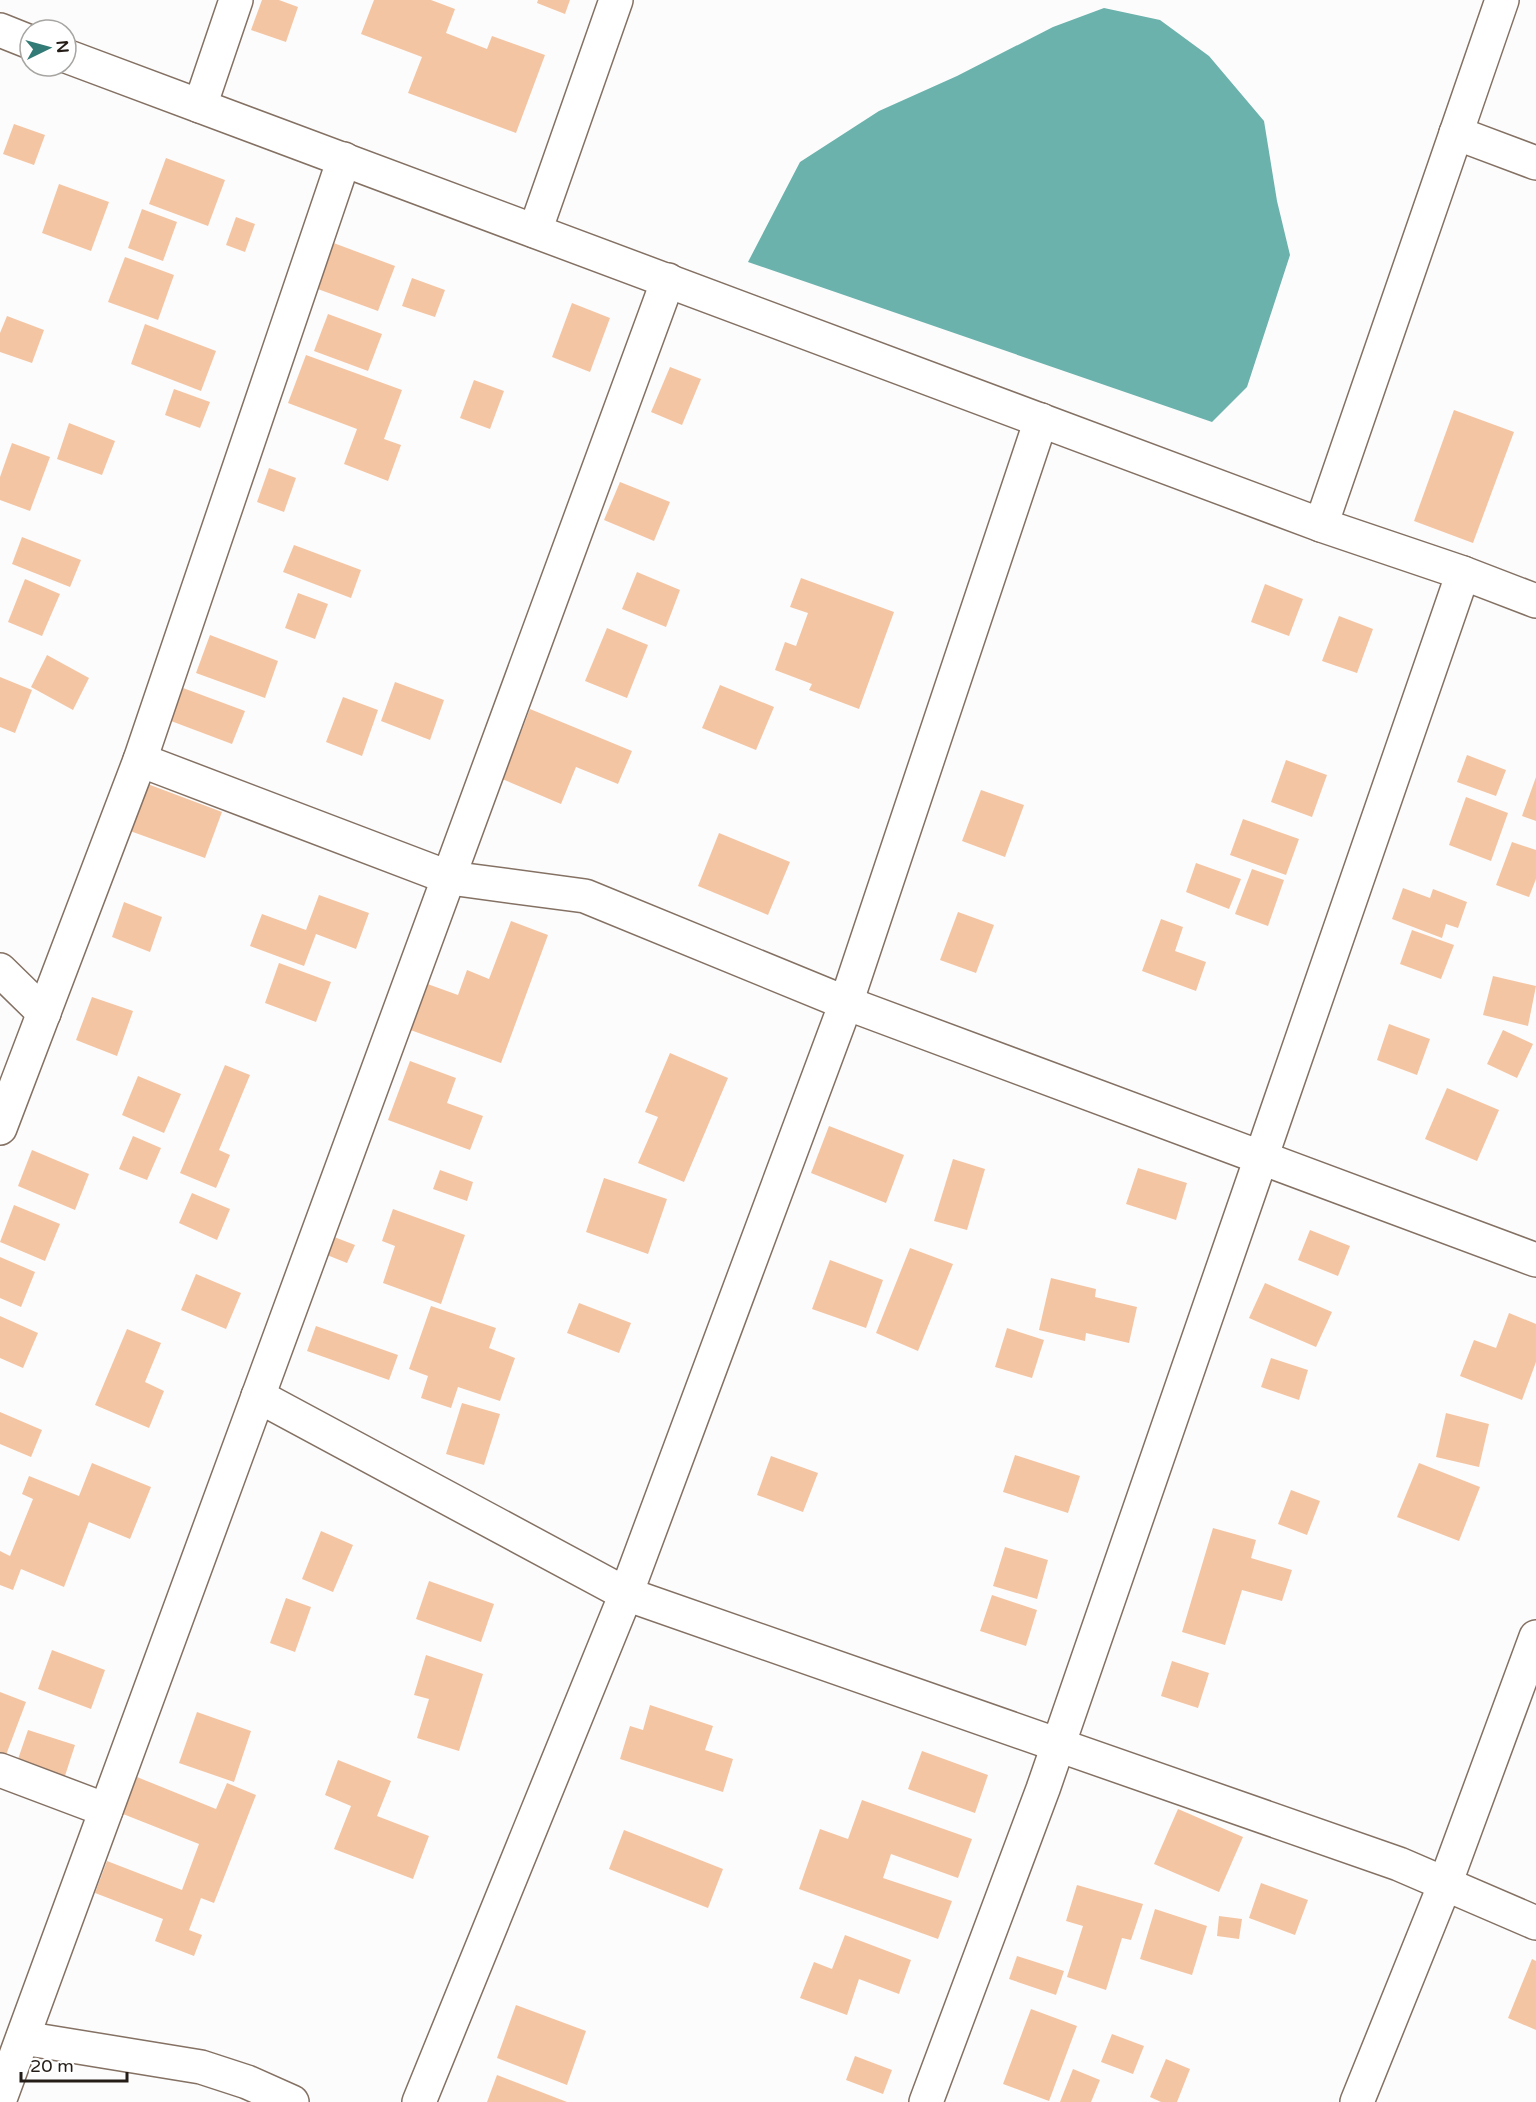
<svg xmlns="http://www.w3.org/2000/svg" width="1536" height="2102" viewBox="0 0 1536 2102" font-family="'Varela Round',sans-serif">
<rect width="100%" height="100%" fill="#fcfcfc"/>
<polygon fill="#6bb1ac" points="1104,8 1160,20 1209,56 1264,121 1277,201 1290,255 1247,387 1212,422 748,262 800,162 879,111 957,76 1053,27"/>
<g fill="#f4c5a3">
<polygon points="262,0 279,0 298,7 286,42 251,30"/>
<polygon points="374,0 431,0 455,9 446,33 487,49 492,36 545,55 516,133 408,93 422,57 361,34"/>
<polygon points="538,0 570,0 565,14 537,3"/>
<polygon points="14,124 45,135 34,165 3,154"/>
<polygon points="166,158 225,180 208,226 149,204"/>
<polygon points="59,184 109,202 91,251 42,233"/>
<polygon points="142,209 177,222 163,261 128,248"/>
<polygon points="236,217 255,224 245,252 226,245"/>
<polygon points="331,242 395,266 378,311 315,288"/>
<polygon points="125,257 174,275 158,320 108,302"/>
<polygon points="412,278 445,290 435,317 402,306"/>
<polygon points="572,303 610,318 590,372 552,357"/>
<polygon points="328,314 382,334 368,371 314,351"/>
<polygon points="7,316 44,330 32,363 0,352 0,333"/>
<polygon points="145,324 216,351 201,391 131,364"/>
<polygon points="306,355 402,390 384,439 401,445 388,481 344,464 357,429 288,403"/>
<polygon points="670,367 701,379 682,425 651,412"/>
<polygon points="474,380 504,391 490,429 460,418"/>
<polygon points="174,389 210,402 200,428 165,415"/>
<polygon points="1454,410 1514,432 1473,543 1414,521"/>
<polygon points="69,423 115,441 102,475 57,459"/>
<polygon points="12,443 50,457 30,511 0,500 0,477"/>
<polygon points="269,468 296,478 284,512 257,502"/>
<polygon points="620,482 670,502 654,541 604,520"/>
<polygon points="22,537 81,560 70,587 12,564"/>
<polygon points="294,545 361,570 351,598 283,572"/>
<polygon points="637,572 680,590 666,627 622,609"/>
<polygon points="801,578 894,612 859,709 809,690 812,684 775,670 785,642 796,646 808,613 790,607"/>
<polygon points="25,579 60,594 42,636 8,622"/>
<polygon points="1265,584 1303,599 1289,636 1251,622"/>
<polygon points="298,593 328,604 315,639 285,628"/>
<polygon points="1339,616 1373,629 1357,673 1322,661"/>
<polygon points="607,628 648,645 627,698 585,681"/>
<polygon points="210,635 278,661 265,698 196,673"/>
<polygon points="47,655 89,678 73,710 31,687"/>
<polygon points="0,677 32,690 15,733 0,727"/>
<polygon points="395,682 444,700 430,740 381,721"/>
<polygon points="720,685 774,707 756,750 702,728"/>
<polygon points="183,688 245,711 232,744 171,721"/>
<polygon points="343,697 378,710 362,756 326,742"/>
<polygon points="530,709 632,751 618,784 576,767 561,804 495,776 510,740 517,743"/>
<polygon points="1467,755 1506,770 1496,796 1457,782"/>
<polygon points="1286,760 1327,775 1312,817 1271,802"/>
<polygon points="1536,777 1536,821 1522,816"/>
<polygon points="137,780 222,812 205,858 119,827"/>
<polygon points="981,790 1024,805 1005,857 962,841"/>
<polygon points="1466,797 1508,813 1491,861 1449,845"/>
<polygon points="1243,819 1299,839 1286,875 1230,855"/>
<polygon points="719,833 790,862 768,915 698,886"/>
<polygon points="1512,842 1536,850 1536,879 1529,897 1496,885"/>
<polygon points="1196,863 1241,879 1229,909 1186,892"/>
<polygon points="1252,869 1284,880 1268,926 1235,914"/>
<polygon points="1403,888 1430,898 1433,889 1467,902 1458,928 1446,924 1442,938 1392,919"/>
<polygon points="319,895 369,913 356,949 316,934 304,966 250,946 262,914 306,930"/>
<polygon points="124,902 162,917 150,952 112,937"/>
<polygon points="958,912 994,925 976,973 940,960"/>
<polygon points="1161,919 1183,927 1175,951 1206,962 1196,991 1142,971"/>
<polygon points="511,921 548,935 501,1063 405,1028 422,982 458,995 467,970 489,979"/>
<polygon points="1412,930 1454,945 1441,979 1400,964"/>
<polygon points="279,963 331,982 316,1022 265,1003"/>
<polygon points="1493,976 1536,986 1528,1026 1483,1015"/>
<polygon points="92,997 133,1011 117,1056 76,1040"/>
<polygon points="1389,1024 1430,1039 1417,1075 1377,1060"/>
<polygon points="1503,1030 1533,1044 1517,1078 1487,1064"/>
<polygon points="670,1053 728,1078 684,1182 638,1163 658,1117 645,1112"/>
<polygon points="410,1061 456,1078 447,1103 483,1116 470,1150 388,1120"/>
<polygon points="225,1065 250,1075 219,1150 230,1155 216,1188 180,1173"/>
<polygon points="138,1076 181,1094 164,1133 122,1115"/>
<polygon points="1447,1088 1499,1110 1477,1161 1425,1139"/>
<polygon points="829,1126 904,1155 886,1203 811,1173"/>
<polygon points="133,1136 161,1148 147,1180 119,1169"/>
<polygon points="32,1150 89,1174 75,1210 18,1186"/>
<polygon points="953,1159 985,1169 967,1230 934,1221"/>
<polygon points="1138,1168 1187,1183 1176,1220 1126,1204"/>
<polygon points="440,1170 473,1182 467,1201 433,1189"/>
<polygon points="604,1178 667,1199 648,1254 586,1232"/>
<polygon points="192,1193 230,1209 217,1240 179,1223"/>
<polygon points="14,1205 60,1224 45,1261 0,1242"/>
<polygon points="393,1209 465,1235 441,1304 383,1283 395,1246 382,1241"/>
<polygon points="1310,1230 1350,1246 1338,1276 1298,1260"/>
<polygon points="329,1235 355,1245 347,1263 322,1253"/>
<polygon points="910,1248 953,1264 918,1351 876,1333"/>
<polygon points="0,1257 35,1272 21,1307 0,1298"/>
<polygon points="830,1260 883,1280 866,1328 812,1309"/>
<polygon points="196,1274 241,1293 226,1329 181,1310"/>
<polygon points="1051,1278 1096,1289 1095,1297 1137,1307 1129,1343 1086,1333 1085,1341 1039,1330"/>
<polygon points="1265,1283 1332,1312 1316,1347 1249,1318"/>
<polygon points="579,1303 631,1323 619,1353 567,1333"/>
<polygon points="431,1306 496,1328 489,1348 515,1358 500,1401 458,1387 451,1408 421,1398 428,1376 409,1369"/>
<polygon points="1509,1313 1536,1324 1536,1362 1522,1400 1460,1376 1474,1340 1496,1348"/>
<polygon points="0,1316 38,1333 23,1368 0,1358"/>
<polygon points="316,1326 398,1355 389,1380 307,1351"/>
<polygon points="1007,1328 1044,1340 1032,1378 995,1367"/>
<polygon points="127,1329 161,1343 145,1382 164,1391 149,1428 95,1405"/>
<polygon points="1271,1358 1308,1370 1299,1400 1261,1387"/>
<polygon points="462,1403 500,1414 484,1465 446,1454"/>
<polygon points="0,1412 42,1430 31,1457 0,1444"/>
<polygon points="1446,1413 1489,1424 1479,1467 1436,1457"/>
<polygon points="1015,1455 1080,1476 1068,1513 1003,1492"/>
<polygon points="771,1456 818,1473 803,1512 757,1495"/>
<polygon points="92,1463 151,1487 130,1539 89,1522 64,1587 21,1569 13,1590 0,1585 0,1551 10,1556 33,1499 22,1494 29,1476 79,1496"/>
<polygon points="1419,1463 1480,1487 1459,1541 1397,1517"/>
<polygon points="1291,1490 1320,1501 1307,1535 1278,1524"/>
<polygon points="1213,1528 1256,1540 1251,1558 1292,1570 1282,1601 1242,1590 1225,1645 1182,1632"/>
<polygon points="321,1531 353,1545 333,1592 302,1579"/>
<polygon points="1005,1547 1048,1560 1037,1599 993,1586"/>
<polygon points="429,1581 494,1604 481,1642 416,1619"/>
<polygon points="992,1595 1037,1610 1026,1646 980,1631"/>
<polygon points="286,1598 311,1607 295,1652 270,1643"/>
<polygon points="52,1650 105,1670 91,1709 38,1689"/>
<polygon points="426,1655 483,1674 459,1751 417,1738 429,1699 414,1695"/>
<polygon points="1172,1661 1209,1673 1198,1708 1161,1696"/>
<polygon points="0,1692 26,1702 6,1755 0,1752"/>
<polygon points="650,1705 713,1726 705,1750 733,1759 723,1792 620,1759 630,1726 643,1730"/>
<polygon points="197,1712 251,1731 234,1782 179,1763"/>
<polygon points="28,1730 75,1745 63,1782 16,1765"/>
<polygon points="922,1751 988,1775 975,1813 908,1789"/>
<polygon points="338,1760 391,1781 377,1816 429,1836 413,1879 334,1849 351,1806 325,1795"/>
<polygon points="137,1777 216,1809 227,1783 256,1795 214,1903 201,1898 189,1930 202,1935 194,1956 155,1941 163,1919 95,1893 107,1861 182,1890 199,1844 123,1814"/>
<polygon points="862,1800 972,1839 958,1878 891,1854 883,1878 952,1901 938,1939 799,1889 820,1829 848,1839"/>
<polygon points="1178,1809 1243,1837 1219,1892 1154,1864"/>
<polygon points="624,1830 723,1869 708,1908 609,1869"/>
<polygon points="1261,1883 1308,1900 1295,1935 1249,1918"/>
<polygon points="1077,1885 1143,1904 1131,1940 1122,1938 1106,1990 1067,1977 1083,1926 1066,1921"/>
<polygon points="1155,1909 1207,1926 1192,1975 1140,1959"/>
<polygon points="1219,1916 1242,1919 1239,1939 1217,1936"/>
<polygon points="845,1935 911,1960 899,1994 859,1979 847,2015 800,1998 814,1962 832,1969"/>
<polygon points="1017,1956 1064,1971 1056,1995 1009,1979"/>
<polygon points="1532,1959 1536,1961 1536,2030 1508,2018"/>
<polygon points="516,2005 586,2031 567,2085 497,2058"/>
<polygon points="1031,2009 1077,2026 1049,2101 1003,2084"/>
<polygon points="1112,2034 1144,2046 1133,2074 1101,2062"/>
<polygon points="855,2056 892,2070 883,2094 846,2080"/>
<polygon points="1166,2059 1190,2069 1177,2102 1161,2102 1150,2097"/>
<polygon points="1073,2069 1100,2080 1091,2102 1060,2102"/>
<polygon points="497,2075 567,2102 487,2102"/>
</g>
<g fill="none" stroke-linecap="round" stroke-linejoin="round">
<defs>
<g id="street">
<polyline points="0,30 30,42"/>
<polyline points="66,56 1321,525 1463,573 1536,601"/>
<polyline points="200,106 236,0"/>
<polyline points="1456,133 1536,163"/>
<polyline points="535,231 616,0"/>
<polyline points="1321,525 1502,0"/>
<polyline points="140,760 450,878 585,896 846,1003 1536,1260"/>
<polyline points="0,970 44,1013"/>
<polyline points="0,1128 140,760 344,159"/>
<polyline points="258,1396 626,1594 1399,1864 1536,1923"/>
<polyline points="0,1770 106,1810"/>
<polyline points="23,2038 201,2067 247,2082 292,2102"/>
<polyline points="0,2099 668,280"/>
<polyline points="419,2102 626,1594 846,1003 1041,420"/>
<polyline points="926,2102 1043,1789 1463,573"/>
<polyline points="1357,2102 1445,1884 1536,1637"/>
</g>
</defs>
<use href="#street" stroke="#847163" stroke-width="36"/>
<use href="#street" stroke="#fff" stroke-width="33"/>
</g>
<g transform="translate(48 48) rotate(85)"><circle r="28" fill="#ffffff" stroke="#a7a5a2" stroke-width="1.5"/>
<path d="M0-4.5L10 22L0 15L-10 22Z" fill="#327a75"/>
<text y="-9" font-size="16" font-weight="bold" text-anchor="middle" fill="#241d17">N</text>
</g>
<path d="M21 2072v9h106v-9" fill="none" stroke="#241d17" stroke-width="3"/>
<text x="30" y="2072" font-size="18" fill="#241d17" stroke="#ffffff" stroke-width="4.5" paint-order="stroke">20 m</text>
</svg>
